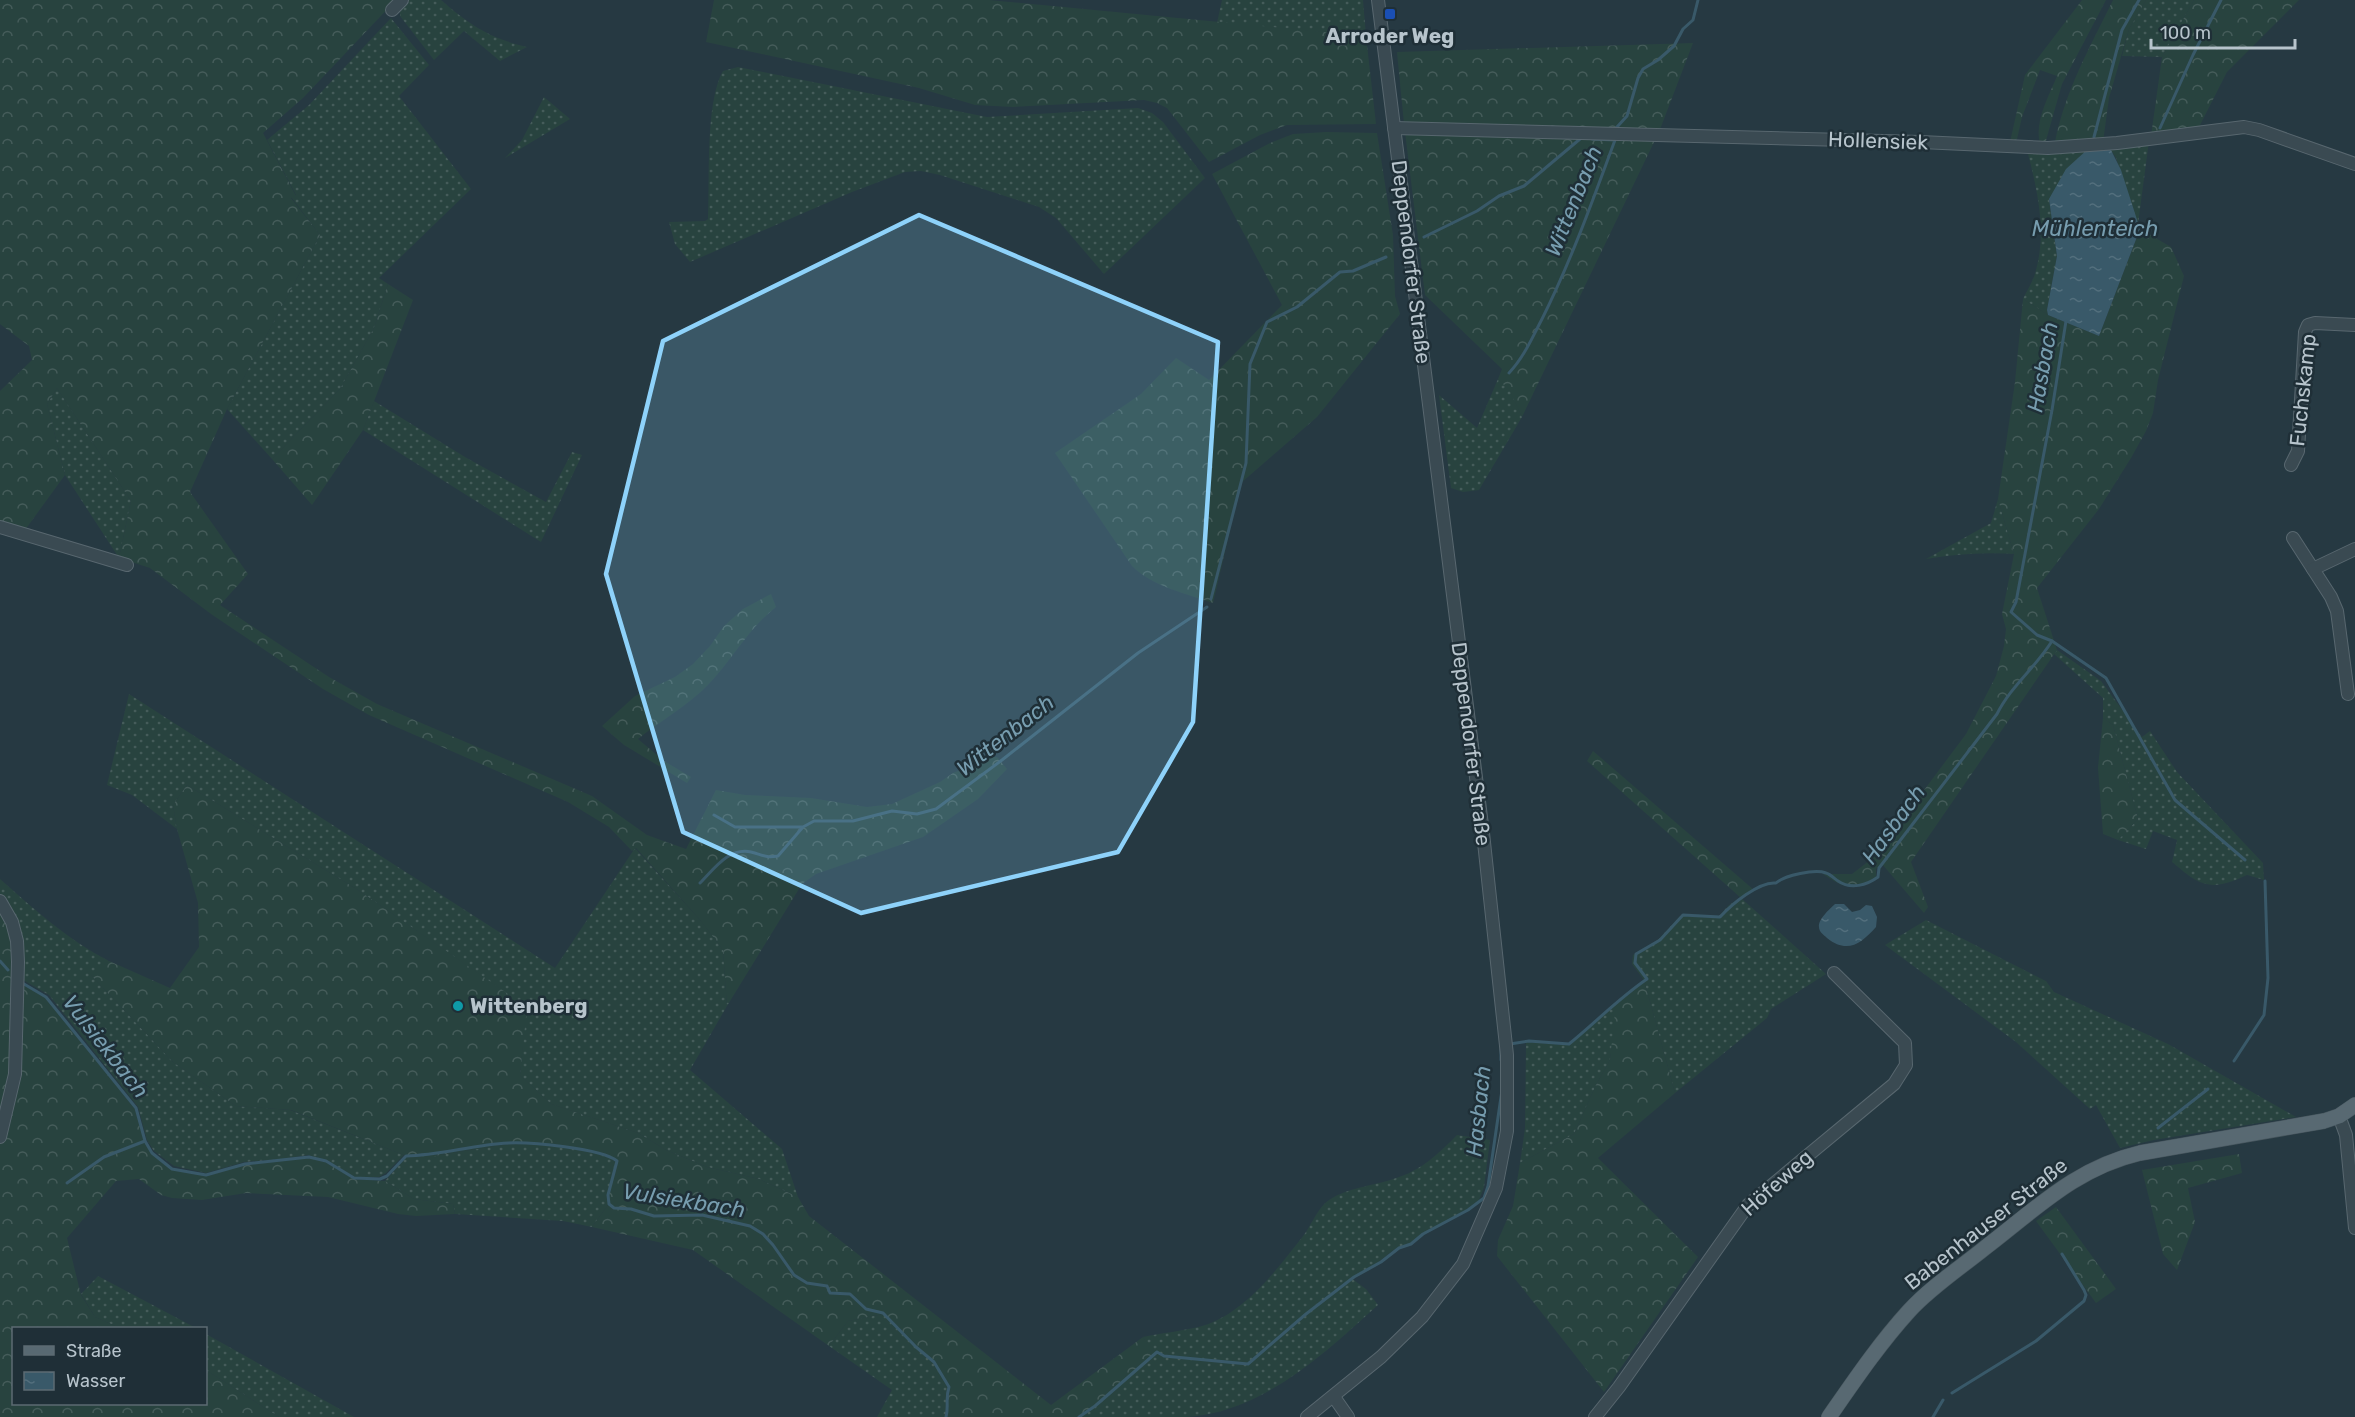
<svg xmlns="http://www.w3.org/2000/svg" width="2355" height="1417" viewBox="0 0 2355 1417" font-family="Rubik,sans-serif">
<defs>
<pattern id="grass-dots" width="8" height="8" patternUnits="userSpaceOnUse" patternTransform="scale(1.5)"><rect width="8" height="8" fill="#28433f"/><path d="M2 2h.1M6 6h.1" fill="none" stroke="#455c5a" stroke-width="1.8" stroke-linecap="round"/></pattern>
<pattern id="forest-crowns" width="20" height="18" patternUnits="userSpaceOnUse" patternTransform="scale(1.5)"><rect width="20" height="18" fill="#28433f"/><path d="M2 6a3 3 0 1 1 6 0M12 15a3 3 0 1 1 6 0" fill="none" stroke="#455c5a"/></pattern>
<pattern id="water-ripples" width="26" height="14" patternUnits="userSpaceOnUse" patternTransform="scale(1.5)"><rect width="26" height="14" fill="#395969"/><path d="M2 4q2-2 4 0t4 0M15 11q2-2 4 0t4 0" fill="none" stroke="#536f7d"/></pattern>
</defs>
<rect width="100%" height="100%" fill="#263942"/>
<g fill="url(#grass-dots)">
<path d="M408 0H441C470 25 489 38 527 47L500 61 464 31 434 60 400 16V9Z"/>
<polygon points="1222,0 1363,0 1366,36 1217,23"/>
<polygon points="2146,0 2194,0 2162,57 2122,56 2129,29"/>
<polygon points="391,18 429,65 399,96 471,189 379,278 388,284 374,328 340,389 272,459 227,409 320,235 291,197 296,195 267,140 309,105"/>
<path d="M738 67 987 117 1138 108 1152 113 1163 122 1205 178 1104 274 1056 218 1039 207 940 175 921 171 905 172 852 192 690 262 675 244 669 222 705 221 708 219C710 182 705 102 723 71Z"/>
<polygon points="544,97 570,119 505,158 522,140"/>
<polygon points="2149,141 2138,224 2116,158 2111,150 2106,148"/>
<path d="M2088 149 2049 199 2057 256 2047 310 2048 315 2023 299C2027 290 2034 280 2036 270 2047 230 2037 189 2027 150Z"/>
<polygon points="1498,379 1510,390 1522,417 1479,490 1463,492 1451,488 1439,395 1477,428"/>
<polygon points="57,388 131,501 119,558 65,475 47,404"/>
<polygon points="374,401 465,457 546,502 572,452 582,455 541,542 363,430"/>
<path d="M1998 499 2014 554C1984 552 1956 554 1926 559L1991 523Z"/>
<path d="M2057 650 2101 681 2142 737 2150 731 2177 772 2263 863 2264 880 2247 875C2211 892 2201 887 2172 862L2177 840 2153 831 2146 849 2118 840 2138 819 2113 725 2103 718V698L2054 654Z"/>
<polygon points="129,694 555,968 635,848 701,921 723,950 727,1006 690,1070 782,1149 798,1197 759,1179 707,1167 666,1150 638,1133 551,1104 520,1075 526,1007 358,890 187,785 173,805 177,829 132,795 107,785"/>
<path d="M0 879C35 910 68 940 109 961L91 975 173 1062 236 1106 290 1110 404 1155 386 1173 379 1177H355L326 1160 308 1155 282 1159 244 1162 206 1173 174 1166 154 1151 147 1140 138 1107 49 995 23 980 0 896Z"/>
<polygon points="1741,898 1826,974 1771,1009 1767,1018 1675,1093 1644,980 1632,964 1633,955 1657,941 1680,916 1717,918 1729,905"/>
<polygon points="1926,920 2046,981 2054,992 2168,1044 2296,1117 2154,1140 2120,1148 2096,1105 2090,1109 2016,1042 1885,945"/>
<polygon points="1618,1000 1610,1060 1596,1085 1574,1134 1520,1163 1525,1128 1526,1042 1566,1045 1597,1021"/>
<path d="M1457 1135 1490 1140 1484 1187 1479 1200 1464 1212 1419 1236 1407 1246 1395 1249 1377 1263 1351 1278 1366 1289 1378 1305C1324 1354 1264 1411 1188 1417 1151 1417 1114 1417 1077 1417L1091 1408 1152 1354 1143 1337C1162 1333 1183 1331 1202 1326 1243 1314 1274 1273 1300 1240 1310 1229 1317 1208 1329 1200 1351 1186 1376 1186 1399 1177 1423 1169 1439 1153 1457 1135Z"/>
<path d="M508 1144C535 1145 596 1145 616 1162L607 1196 608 1205 592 1227 563 1221 455 1214 453 1204 414 1199 385 1181 408 1155 434 1156Z"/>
<polygon points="98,1276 196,1328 120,1328 95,1317 81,1294"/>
<path d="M883 1314 916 1348 934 1363 948 1388C944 1400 949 1407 946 1417H877L892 1390 829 1346 848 1321Z"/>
<polygon points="206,1334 354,1417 279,1417 206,1370"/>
</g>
<g fill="url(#forest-crowns)">
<polygon points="0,0 396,0 303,98 263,133 296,196 291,198 320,235 227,409 190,492 248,574 220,605 329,677 377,704 592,796 647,835 686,849 716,790 745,795 811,798 867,807 892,804 940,782 953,773 991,757 997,757 1007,769 978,799 923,837 816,874 802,884 727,1006 723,950 701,921 636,848 632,851 609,827 568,802 369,715 323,689 211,614 150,568 119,558 131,501 57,388 47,404 65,475 25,530 0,523 0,391 32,360 29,346 0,324"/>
<polygon points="714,0 989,0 1366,36 1376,124 1287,125 1260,135 1209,162 1167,108 1157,103 1144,100 1013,107 975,105 919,88 706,42"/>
<path d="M2082 0H2106L2062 84 2045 144 2040 143C2034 122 2049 96 2057 76L2040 70 2022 117 2017 139 2010 142 2025 75Z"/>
<path d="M2113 0H2146L2129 29 2109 98 2103 142H2055C2065 91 2090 47 2113 0Z"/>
<polygon points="2194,0 2299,0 2227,72 2197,131 2151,136 2162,57"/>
<polygon points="1693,43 1659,132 1404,124 1397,52"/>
<path d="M1326 132 1377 133 1393 235 1395 296 1400 314 1317 417 1241 483 1213 603C1185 593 1153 587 1132 566L1055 453 1141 394 1176 358 1209 380 1282 305 1212 174 1270 143 1293 134Z"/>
<polygon points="1405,132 1656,138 1522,417 1510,391 1498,379 1502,369 1425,295"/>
<path d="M2140 229 2171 247 2184 276 2158 380 2153 413 2146 431 2131 458 2099 509 2037 588 2057 650 1911 862 1928 907 1924 913 1882 864 1876 869V878C1854 892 1843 888 1823 874H1852L1874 857 1966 734 1996 676 2004 646 2006 629 2002 614 2014 554 1998 499 2015 382 2023 299 2048 315 2099 336Z"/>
<polygon points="388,284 413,300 363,430 312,505 272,459 340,389 374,328"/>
<path d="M771 594 776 607C748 629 733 659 708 685 690 704 659 722 638 739L664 761 691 777 687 783 624 745 602 726 635 696 675 677 693 664 710 646 724 626 743 609Z"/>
<polygon points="2103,718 2113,725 2138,819 2118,840 2103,834 2098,768"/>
<polygon points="1593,751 1754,890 1741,898 1587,761"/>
<path d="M187 785 358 890 527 1007 520 1075 551 1104 638 1133 666 1150 707 1167 759 1179 798 1197 809 1216 1051 1405 1143 1337 1153 1354 1091 1408 1077 1417H946C949 1407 944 1401 948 1387L934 1363 916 1348 883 1314 848 1321 829 1346 693 1250 592 1227 608 1205 607 1196 616 1162 610 1157 576 1148 508 1144 434 1156 404 1155 291 1110 236 1106 173 1062 90 974 109 961 170 988 199 947 198 903 177 829 173 805Z"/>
<polygon points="0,909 8,924 23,984 46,998 135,1109 144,1142 152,1154 171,1169 206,1176 245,1165 309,1158 325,1162 354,1179 385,1181 414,1199 453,1204 455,1214 416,1216 398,1214 328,1197 246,1193 202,1200 172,1198 161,1195 139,1179 116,1181 67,1238 81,1295 95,1317 120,1328 14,1328 14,1404 206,1404 206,1370 279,1417 0,1417"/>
<polygon points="1644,980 1675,1093 1598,1158 1698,1257 1604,1392 1497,1256 1498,1240 1513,1206 1520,1163 1574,1134 1596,1085 1610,1060 1616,1003"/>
<polygon points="2239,1154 2242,1173 2188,1188 2195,1222 2177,1270 2163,1254 2142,1170"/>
<polygon points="2056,1207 2116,1289 2096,1303 2036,1221"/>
</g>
<g fill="url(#water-ripples)">
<polygon points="2106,148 2111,150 2121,170 2140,229 2099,336 2048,315 2047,310 2057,256 2049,199 2066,169 2088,149"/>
<path d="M1835 904H1844L1852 912 1860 910 1866 905 1872 906 1877 917 1876 927C1861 944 1847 954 1827 938 1824 935 1819 932 1819 927 1818 919 1830 909 1835 904Z"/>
</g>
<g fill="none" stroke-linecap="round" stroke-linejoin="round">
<g stroke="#395969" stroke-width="3">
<polyline points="1617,127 1627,116 1638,78 1643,69 1658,60 1674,46 1683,29 1693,20 1698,0"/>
<polyline points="2160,128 2193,55 2221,0"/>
<polyline points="2094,137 2122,30 2139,0"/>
<polyline points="1424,237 1477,211 1499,196 1524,186 1580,139"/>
<path d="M1509 373C1524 357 1532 338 1542 319 1571 261 1593 200 1615 140L1592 139"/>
<polyline points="1211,599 1246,463 1250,364 1267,322 1297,307 1340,272 1353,271 1386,257"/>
<polyline points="2052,641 2106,678 2175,800 2245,860"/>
<polyline points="714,815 735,827 802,827"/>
<path d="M700 883C714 869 729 847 751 852 763 855 765 858 778 856L803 827 814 821H853L892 811 917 814 936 809 1002 760 1138 653 1207 607"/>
<polyline points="0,961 8,970"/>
<path d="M24 984 46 997 136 1108 145 1141 152 1153 172 1169 206 1175 245 1164 309 1157 326 1161 354 1178 380 1179 387 1176 406 1156C440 1155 473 1145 508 1143 530 1142 601 1148 617 1161L608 1195 609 1204 614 1208 631 1209 654 1216 702 1215 750 1226 763 1234 773 1245 794 1275 807 1283 827 1286 830 1293 850 1294 866 1309 883 1313 916 1347 934 1362 949 1387C945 1399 949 1406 946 1417"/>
<path d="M1510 1044 1529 1041 1569 1044C1595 1023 1619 998 1647 979L1635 963 1636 954 1660 940 1683 915 1720 917C1731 905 1759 881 1776 883 1785 875 1815 869 1826 873 1830 874 1835 879 1838 881 1851 890 1867 885 1878 877L1879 868 1997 714C2011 686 2036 667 2052 641L2037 635 2011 612 2016 602 2052 410 2066 321"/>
<polyline points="1501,1046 1501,1060"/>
<polyline points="2234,1061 2264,1015 2268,978 2265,881"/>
<polyline points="2158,1128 2208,1089"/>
<polyline points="67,1183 104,1157 145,1141"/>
<polyline points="1952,1393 2036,1341 2084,1301 2086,1295 2084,1290 2062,1254"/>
<polyline points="1079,1417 1095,1406 1157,1352 1164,1356 1248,1364 1306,1314 1354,1277 1381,1262 1399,1248 1411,1244 1423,1234 1468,1210 1484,1198 1488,1186 1502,1090"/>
<polyline points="1933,1417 1943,1400"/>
</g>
<defs>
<g id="minor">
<polyline points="392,10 402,0"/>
<polyline points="1394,128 1921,142 2048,148 2117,143 2244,127 2259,130 2355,164"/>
<polyline points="2291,465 2298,451 2305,332 2308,325 2315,323 2355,325"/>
<polyline points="0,527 127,565"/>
<polyline points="2293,538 2331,597 2337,611 2348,694"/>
<polyline points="2313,569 2355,549"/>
<polyline points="0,901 12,922 17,941 18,962 15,1074 0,1137"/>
<polyline points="2339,1116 2346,1135 2355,1228"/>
<polyline points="1334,1397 1348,1417"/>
<polyline points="1307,1417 1381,1357 1422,1317 1463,1264 1496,1188 1507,1131 1507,1055 1483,833 1378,0"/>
<polyline points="1595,1417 1619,1387 1748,1205 1894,1084 1906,1065 1905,1043 1834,973"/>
</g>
<path id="major" d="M1829 1417C1854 1381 1879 1344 1909 1311 1931 1287 1960 1268 1986 1247 2037 1208 2076 1168 2140 1153L2324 1121 2339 1116 2355 1105"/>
</defs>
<use href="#minor" stroke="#58676f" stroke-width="14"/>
<use href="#major" stroke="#47565e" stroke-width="16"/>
<use href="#minor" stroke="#3a4a52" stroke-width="12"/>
<use href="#major" stroke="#586972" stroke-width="15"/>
</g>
<path fill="#8ed2fa" fill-opacity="0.2" stroke="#8ed2fa" stroke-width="4.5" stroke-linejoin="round" d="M919 215 1218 342 1193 722 1118 852 861 913 683 832 606 574 663 341Z"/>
<rect fill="#1a4fb4" stroke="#1f2f37" stroke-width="2" x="1384" y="8" width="12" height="12" rx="3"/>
<circle fill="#0f9aa8" stroke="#1f2f37" stroke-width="2" cx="458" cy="1006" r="6"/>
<g text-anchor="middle" stroke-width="5" stroke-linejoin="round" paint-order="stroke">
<g font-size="21" font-weight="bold" fill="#b7c4cc" stroke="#1f2f37">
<text x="1390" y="43">Arroder Weg</text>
<text x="470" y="1013" text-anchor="start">Wittenberg</text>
</g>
<g font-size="21" fill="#b7c4cc" stroke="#1f2f37">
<text transform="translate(1878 141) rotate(2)" y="7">Hollensiek</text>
<text transform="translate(1411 262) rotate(83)" y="7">Deppendorfer Straße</text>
<text transform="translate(2303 390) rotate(-84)" y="7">Fuchskamp</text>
<text transform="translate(1471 744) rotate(83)" y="7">Deppendorfer Straße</text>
<text transform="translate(1777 1183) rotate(-42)" y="7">Höfeweg</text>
<text transform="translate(1986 1224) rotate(-38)" y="7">Babenhauser Straße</text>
</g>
<g font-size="22" font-style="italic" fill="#779daf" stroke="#1f2f37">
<text transform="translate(1573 201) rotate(-68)" y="8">Wittenbach</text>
<text x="2095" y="236">Mühlenteich</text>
<text transform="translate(2042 367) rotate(-80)" y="8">Hasbach</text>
<text transform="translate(1005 735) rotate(-38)" y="8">Wittenbach</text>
<text transform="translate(1893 824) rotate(-54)" y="8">Hasbach</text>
<text transform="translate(106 1046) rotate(52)" y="8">Vulsiekbach</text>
<text transform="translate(1478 1111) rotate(-84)" y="8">Hasbach</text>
<text transform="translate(684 1200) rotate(9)" y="8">Vulsiekbach</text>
</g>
</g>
<rect x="12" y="1327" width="195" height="78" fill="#1f2f37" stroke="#5c6b73" stroke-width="1.5"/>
<rect x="24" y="1346" width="30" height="9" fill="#586972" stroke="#5c6b73" stroke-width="1.5"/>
<text x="66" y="1357" font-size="18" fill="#b7c4cc">Straße</text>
<rect x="24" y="1372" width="30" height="18" fill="url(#water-ripples)" stroke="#5c6b73" stroke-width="1.5"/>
<text x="66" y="1387" font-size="18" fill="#b7c4cc">Wasser</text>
<path d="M2151 39v9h144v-9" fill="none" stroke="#b7c4cc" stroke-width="3"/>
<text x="2160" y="39" font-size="18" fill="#b7c4cc" stroke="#1f2f37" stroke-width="4.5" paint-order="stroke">100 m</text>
</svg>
